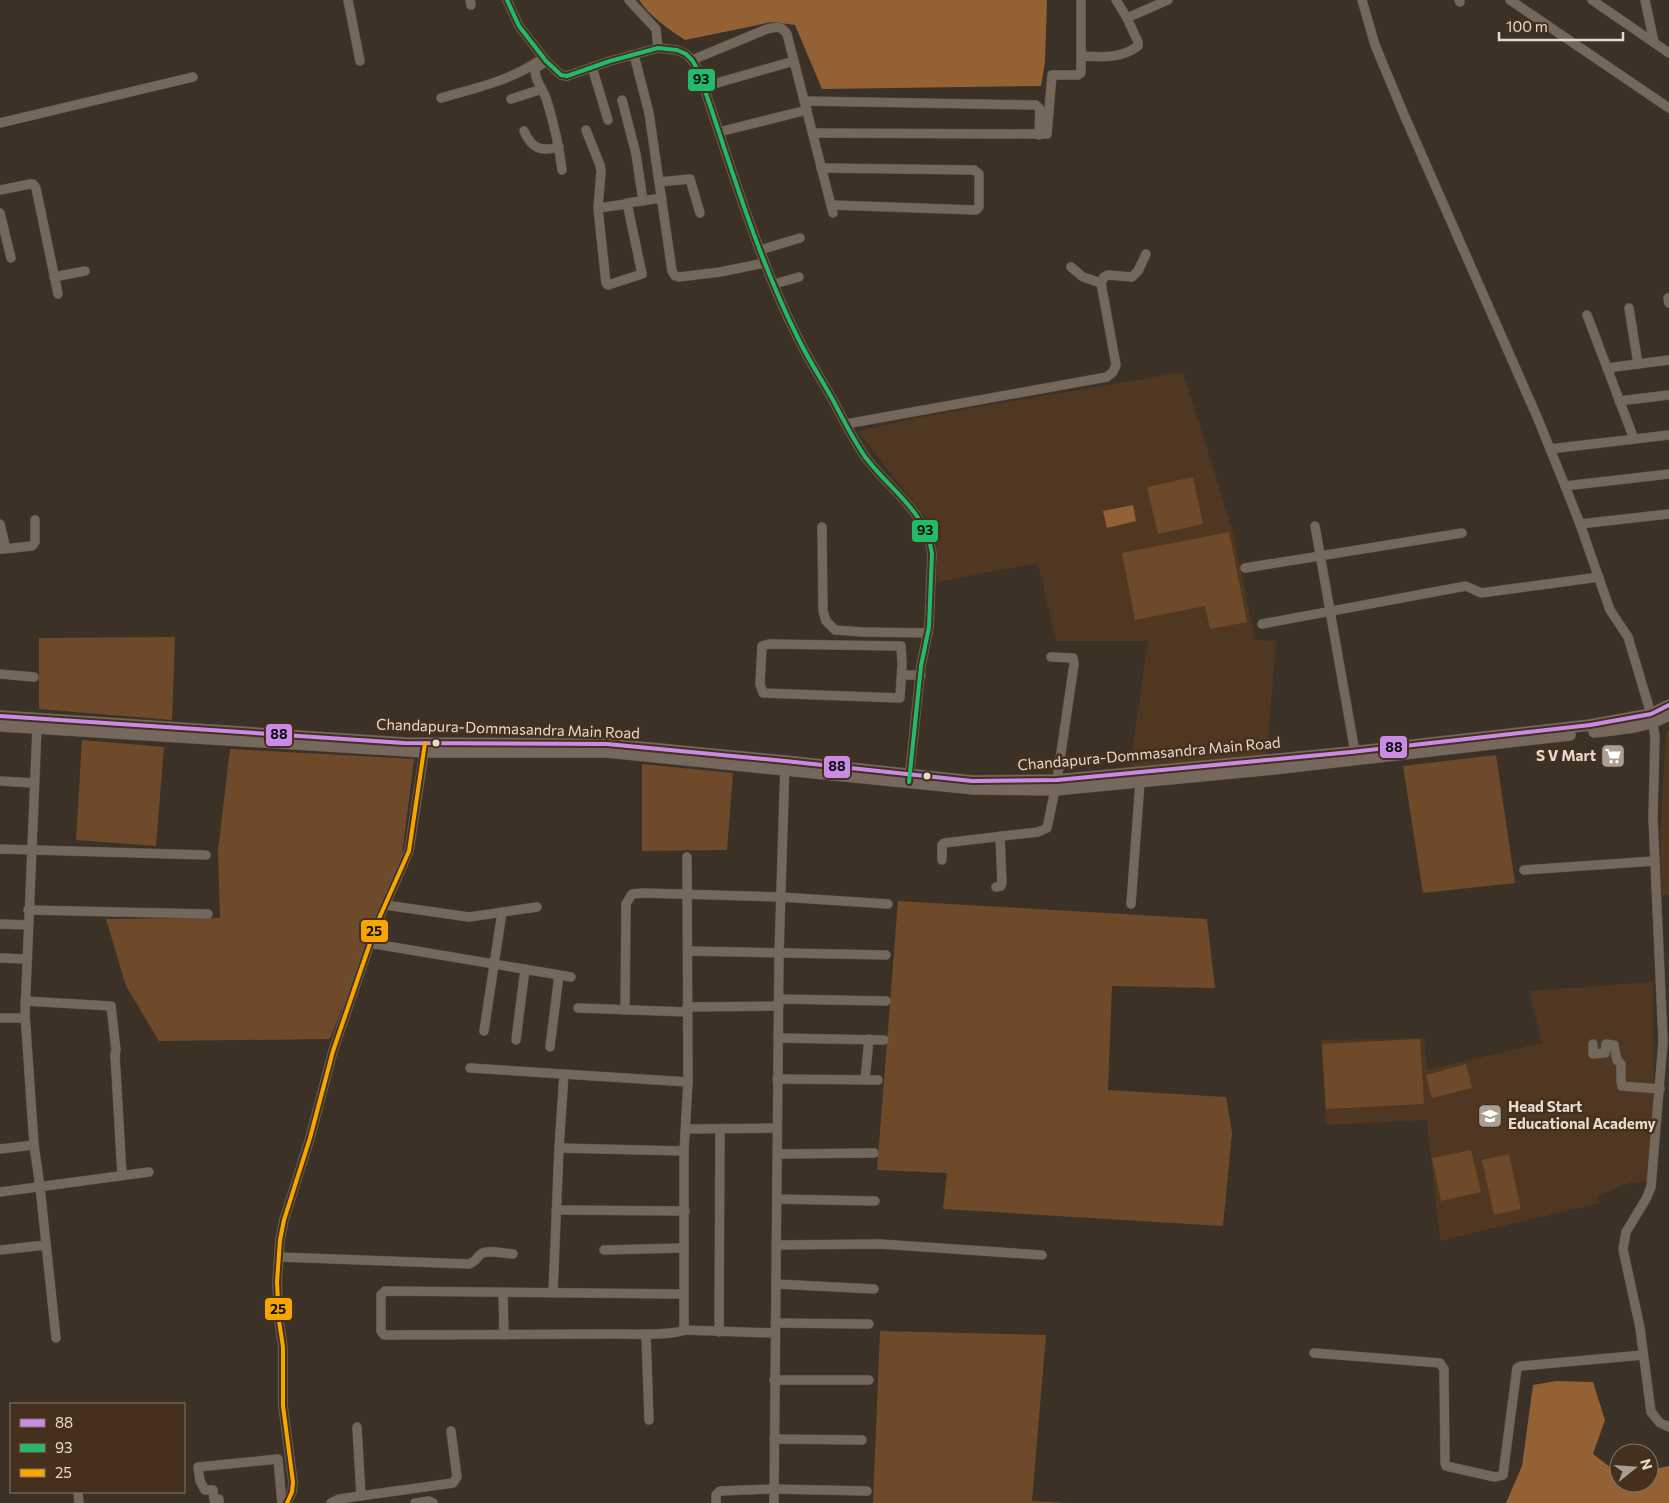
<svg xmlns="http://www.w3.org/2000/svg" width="1669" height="1503" viewBox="0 0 1669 1503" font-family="Commissioner,sans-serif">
<rect width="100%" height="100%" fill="#3c3127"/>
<g fill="#4f3721">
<polygon points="1183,372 1233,532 1255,640 1276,641 1267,754 1130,767 1148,641 1056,641 1038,563 937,582 936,531 858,431 936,414"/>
<polygon points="1669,730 1669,895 1662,896 1660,838 1666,732"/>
<polygon points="1653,982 1654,1111 1648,1182 1629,1183 1597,1196 1600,1203 1440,1241 1427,1120 1326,1125 1321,1040 1424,1038 1427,1070 1542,1043 1529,991"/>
</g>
<g fill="#6f4a2a">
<polygon points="1193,477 1203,524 1158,534 1147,487"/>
<polygon points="1229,532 1247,622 1210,629 1205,606 1135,620 1122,553"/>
<polygon points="175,637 172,720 39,709 39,638"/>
<polygon points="82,740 164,747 156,846 76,840"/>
<polygon points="230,749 414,759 402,855 330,1039 159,1041 126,986 106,919 220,918 218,851"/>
<polygon points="1496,755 1515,883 1423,893 1403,766"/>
<polygon points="642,764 733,773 727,850 642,851"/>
<polygon points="898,901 1207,919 1215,988 1112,986 1108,1090 1226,1097 1232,1133 1223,1226 943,1209 947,1173 877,1170"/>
<polygon points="1420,1039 1424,1104 1326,1109 1322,1044"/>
<polygon points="1466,1064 1472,1088 1432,1098 1426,1075"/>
<polygon points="1471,1150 1481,1192 1441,1201 1432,1158"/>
<polygon points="1509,1154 1521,1209 1494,1215 1482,1160"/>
<polygon points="880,1331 1046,1335 1032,1501 1068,1503 873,1503"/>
</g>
<g fill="#936134">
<path d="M639 0H1047L1045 62 1041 86 822 89 795 25 772 22 685 40C668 29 651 17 639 0Z"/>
<polygon points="1133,505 1136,521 1107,528 1103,511"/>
<polygon points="1556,1381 1593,1382 1605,1420 1593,1454 1619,1474 1619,1483 1649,1483 1649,1470 1669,1466 1669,1503 1506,1503 1522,1466 1533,1385"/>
</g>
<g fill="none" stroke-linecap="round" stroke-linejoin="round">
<defs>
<g id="minor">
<polyline points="348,0 360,61"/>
<polyline points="470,0 471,5"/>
<path d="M507 0 519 26 546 61 561 75 567 76 610 61 658 48 677 50 686 54 692 60 698 70C729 159 755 252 797 336 808 359 822 380 834 402 844 421 854 441 866 458 890 490 925 510 932 553L929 627 921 666 909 780"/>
<polyline points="629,0 656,29 658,48"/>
<polyline points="1116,0 1127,18 1168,0"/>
<polyline points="1362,0 1375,45 1405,117 1538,419 1565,486 1580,524 1610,610 1628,637 1651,714 1655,736 1653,818 1663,1041 1651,1187 1646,1199 1626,1232 1623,1249 1640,1328 1651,1412 1660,1423 1669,1427"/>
<polyline points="1459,0 1460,2"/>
<polyline points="1510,0 1669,108"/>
<polyline points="1592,0 1669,53"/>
<polyline points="1645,0 1654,42"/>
<polyline points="634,55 649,113 672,271 675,276 679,277 720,272 765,263"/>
<path d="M1081 56C1101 57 1121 59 1138 46V42L1127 18"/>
<path d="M692 60 767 29C776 27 781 25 787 34L833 213"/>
<path d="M546 61 535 69C534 80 544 90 547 101 554 124 559 146 562 170"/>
<polyline points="592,67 608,120"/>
<polyline points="703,87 794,61"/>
<path d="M441 98C475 88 509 81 537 62"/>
<polyline points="511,99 542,89"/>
<polyline points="622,100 636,154 643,201"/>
<polyline points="804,101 1036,105 1040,109 1039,135"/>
<polyline points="0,123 193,77"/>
<polyline points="586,130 600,165 601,172 598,208 606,283 608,285 642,274 627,203 662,198"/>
<path d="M524 131C532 149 541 152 559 147"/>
<polyline points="719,132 807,110"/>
<polyline points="813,133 1047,134 1052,75 1078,75 1081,73 1081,0"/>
<polyline points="821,168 974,170 979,174 979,207 976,210 831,205"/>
<polyline points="659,182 690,179 700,213"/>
<polyline points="0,190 30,184 33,184 36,188 58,294"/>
<polyline points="598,208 627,204"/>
<polyline points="0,213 11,258"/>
<polyline points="760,250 800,238"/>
<polyline points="54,277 85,271"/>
<polyline points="1101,283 1104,277 1108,275 1132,277 1138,271 1146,254"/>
<polyline points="774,284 799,277"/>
<polyline points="1668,298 1669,303"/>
<polyline points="1629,308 1638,364"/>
<polyline points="1587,315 1634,439"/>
<polyline points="1607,368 1669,360"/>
<polyline points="1619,401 1669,395"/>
<polyline points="846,424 1107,377 1113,372 1116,365 1101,283 1083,277 1071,267"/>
<polyline points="1550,449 1669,435"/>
<polyline points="1565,486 1669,474"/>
<polyline points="0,524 5,545 3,549 0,549"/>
<polyline points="1580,524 1669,514"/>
<polyline points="1315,526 1355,752"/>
<polyline points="822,527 823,611 826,621 835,630 863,632 928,633"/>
<polyline points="3,549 32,546 35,542 35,520"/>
<polyline points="1245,568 1462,533"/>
<polyline points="1262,624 1466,586 1481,593 1599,577"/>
<polygon points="769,644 901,646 902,664 900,698 763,693 760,684 762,646"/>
<polyline points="0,674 34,677"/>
<polyline points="902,675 921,675"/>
<polyline points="37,728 25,1014 34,1145 40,1187 56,1338"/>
<polyline points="0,781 34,783"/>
<polyline points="0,849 206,855"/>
<polyline points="942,860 942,845 944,843 1038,832 1047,828 1057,780 1074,664 1073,658 1051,657"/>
<polyline points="1524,870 1654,861"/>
<polyline points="996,887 1001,886 1002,883 1000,836"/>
<polyline points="1131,904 1140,782"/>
<polyline points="385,905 469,917 537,907"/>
<polyline points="28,910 208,914"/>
<polyline points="0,924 28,925"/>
<polyline points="369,943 571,977"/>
<polyline points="688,951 886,955"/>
<polyline points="0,958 26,959"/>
<polyline points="779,999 886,1001"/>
<polyline points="25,1001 111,1006 116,1050 115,1055 122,1175"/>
<polyline points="687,1007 779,1006"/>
<polyline points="578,1008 687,1012"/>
<polyline points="625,1010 626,904 632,894 644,893 781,897 888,904"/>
<polyline points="0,1018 25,1018"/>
<polyline points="484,1031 502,912"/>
<polyline points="778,1038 884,1040"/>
<polyline points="516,1040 525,969"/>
<polyline points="1593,1044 1593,1054 1605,1053 1606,1044 1614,1045 1617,1060 1621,1064 1621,1081 1622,1086 1660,1089"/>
<polyline points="550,1047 559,975"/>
<polyline points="470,1068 688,1082"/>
<polyline points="777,1079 878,1080"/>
<polyline points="865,1080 869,1039"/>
<polyline points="686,1129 777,1128"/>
<polyline points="559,1148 684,1151"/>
<polyline points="0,1149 34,1145"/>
<polyline points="778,1154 874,1153"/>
<polyline points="0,1192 149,1172"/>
<polyline points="777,1199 875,1201"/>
<polyline points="556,1210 685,1211"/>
<polyline points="776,1245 880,1244 1042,1255"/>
<polyline points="0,1250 46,1245"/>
<polyline points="604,1250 684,1248"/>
<path d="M279 1257 469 1264C477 1261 476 1258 481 1254 488 1249 505 1254 513 1254"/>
<polyline points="776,1284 874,1289"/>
<polyline points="503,1293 504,1335"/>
<polyline points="553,1293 559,1148 564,1074"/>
<path d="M683 1294 385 1291 381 1295V1331L384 1335C459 1335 534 1335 609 1334 625 1334 672 1336 684 1330V1151L688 1082 687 857"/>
<polyline points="775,1323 869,1324"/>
<polyline points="684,1330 775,1333"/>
<polyline points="719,1332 720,1129"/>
<polyline points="646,1334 649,1420"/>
<polyline points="1314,1353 1440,1363 1444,1369 1445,1463 1446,1466 1495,1477 1503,1475 1517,1368 1521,1366 1643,1355"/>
<polyline points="774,1380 869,1380"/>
<polyline points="357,1427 361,1496"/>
<polyline points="774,1439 862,1440"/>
<polyline points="78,1492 79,1503"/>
<polyline points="219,1503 219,1499 214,1500 213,1490 205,1490 200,1481 198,1467 278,1459 282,1503"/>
<polyline points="287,1503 292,1492 293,1482 283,1406 283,1347 279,1321 277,1282 280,1240 284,1220 310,1138 333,1051 377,923 409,851 425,746"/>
<polyline points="331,1503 339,1499 453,1483 457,1477 451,1431"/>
<polyline points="415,1503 429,1501 433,1503"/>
<polyline points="716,1503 716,1495 720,1491 774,1489 867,1491"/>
<polyline points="774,1503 779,954 785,763"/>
</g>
<g id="major">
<polyline points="0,716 404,743 607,744 785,761 972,781 1057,780 1351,752 1590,725 1651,714 1669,705"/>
<polyline points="0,726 424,752 606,752 974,789 1055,790 1274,769 1570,735"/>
<path d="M1594 732C1621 729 1644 728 1669 715"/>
</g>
</defs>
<use href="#minor" stroke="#594f47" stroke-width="10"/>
<use href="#major" stroke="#594f47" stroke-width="12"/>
<use href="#minor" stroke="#74675c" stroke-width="9"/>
<use href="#major" stroke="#76685d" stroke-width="11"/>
<defs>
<polyline id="bus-1" points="0,716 404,743 607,744 785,761 972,781 1057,780 1351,752 1590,725 1651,714 1669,705"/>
<path id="bus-2" d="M507 0 519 26 546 61 561 75 567 76 610 61 658 48 677 50 686 54 692 60 698 70C729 159 755 252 797 336 808 359 822 380 834 402 844 421 854 441 866 458 890 490 925 510 932 553L929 627 921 666 909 782"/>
<polyline id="bus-3" points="287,1503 292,1492 293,1482 283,1406 283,1347 279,1321 277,1282 280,1240 284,1220 310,1138 333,1051 377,923 409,851 425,743"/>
</defs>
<use href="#bus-1" stroke="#45301e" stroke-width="8"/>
<use href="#bus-2" stroke="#45301e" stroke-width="8"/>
<use href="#bus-3" stroke="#45301e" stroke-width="8"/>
<use href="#bus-1" stroke="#ca8be6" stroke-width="4"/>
<use href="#bus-2" stroke="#20bc6c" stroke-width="4"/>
<use href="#bus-3" stroke="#f7a600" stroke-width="4"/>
</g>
<defs>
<symbol id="supermarket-square" viewBox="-11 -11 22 22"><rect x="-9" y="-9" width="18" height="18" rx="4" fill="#ab9e94" stroke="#45301e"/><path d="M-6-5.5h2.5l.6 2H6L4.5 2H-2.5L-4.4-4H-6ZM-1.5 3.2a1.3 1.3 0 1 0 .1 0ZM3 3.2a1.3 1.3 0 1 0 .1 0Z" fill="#fff"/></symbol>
<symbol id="school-square" viewBox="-11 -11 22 22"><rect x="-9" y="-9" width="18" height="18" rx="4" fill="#ab9e94" stroke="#45301e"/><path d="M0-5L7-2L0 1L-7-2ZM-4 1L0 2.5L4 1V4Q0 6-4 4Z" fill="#fff"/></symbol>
</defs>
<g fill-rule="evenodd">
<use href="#supermarket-square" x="1599" y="742" width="28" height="28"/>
<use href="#school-square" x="1476" y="1102" width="28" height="28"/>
</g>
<g fill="#e7d9ce" stroke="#45301e" stroke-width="2">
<circle cx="436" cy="743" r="4.5"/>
<circle cx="927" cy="776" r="4.5"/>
</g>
<g text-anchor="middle" stroke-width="5" stroke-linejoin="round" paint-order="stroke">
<g font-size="15" fill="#e7d9ce" stroke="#45301e">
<text transform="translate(508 729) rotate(2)" y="5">Chandapura-Dommasandra Main Road</text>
<text transform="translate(1149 754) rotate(-5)" y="5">Chandapura-Dommasandra Main Road</text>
</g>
<g font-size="15" font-weight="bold" fill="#e7d9ce" stroke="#45301e" text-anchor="end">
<text x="1596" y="761">S V Mart</text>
<text x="1508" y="1112" text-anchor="start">Head Start<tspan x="1508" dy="17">Educational Academy</tspan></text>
</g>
</g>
<g stroke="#45301e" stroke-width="2">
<rect x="687" y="68" width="29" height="24" rx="5" fill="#20bc6c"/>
<rect x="911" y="519" width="28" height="24" rx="5" fill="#20bc6c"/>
<rect x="265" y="723" width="28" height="24" rx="5" fill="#ca8be6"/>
<rect x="1379" y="735" width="29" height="24" rx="5" fill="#ca8be6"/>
<rect x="823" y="755" width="28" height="24" rx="5" fill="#ca8be6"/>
<rect x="360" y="919" width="29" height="24" rx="5" fill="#f7a600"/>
<rect x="264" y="1297" width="29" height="24" rx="5" fill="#f7a600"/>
</g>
<g font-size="14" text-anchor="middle" font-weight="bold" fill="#111">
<text x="701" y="84">93</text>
<text x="925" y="535">93</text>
<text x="279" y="739">88</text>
<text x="1394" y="752">88</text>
<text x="837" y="771">88</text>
<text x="374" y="936">25</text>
<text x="278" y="1314">25</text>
</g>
<rect x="10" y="1403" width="175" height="90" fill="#45301e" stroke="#867464"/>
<rect x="20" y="1419" width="25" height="8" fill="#ca8be6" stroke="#867464"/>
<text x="55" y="1428" font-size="15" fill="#e7d9ce">88</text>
<rect x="20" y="1444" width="25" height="8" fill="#20bc6c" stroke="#867464"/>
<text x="55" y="1453" font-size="15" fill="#e7d9ce">93</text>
<rect x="20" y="1469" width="25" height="8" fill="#f7a600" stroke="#867464"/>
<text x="55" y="1478" font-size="15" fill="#e7d9ce">25</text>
<g transform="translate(1634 1468) rotate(73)"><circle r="24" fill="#45301e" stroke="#867464"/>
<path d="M0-4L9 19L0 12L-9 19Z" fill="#ab9e94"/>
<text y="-8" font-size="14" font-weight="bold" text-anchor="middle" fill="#e7d9ce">N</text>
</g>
<path d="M1499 32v8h124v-8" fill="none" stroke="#e7d9ce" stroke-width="2.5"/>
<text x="1506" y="32" font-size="15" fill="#e7d9ce" stroke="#45301e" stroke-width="4" paint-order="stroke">100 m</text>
</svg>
